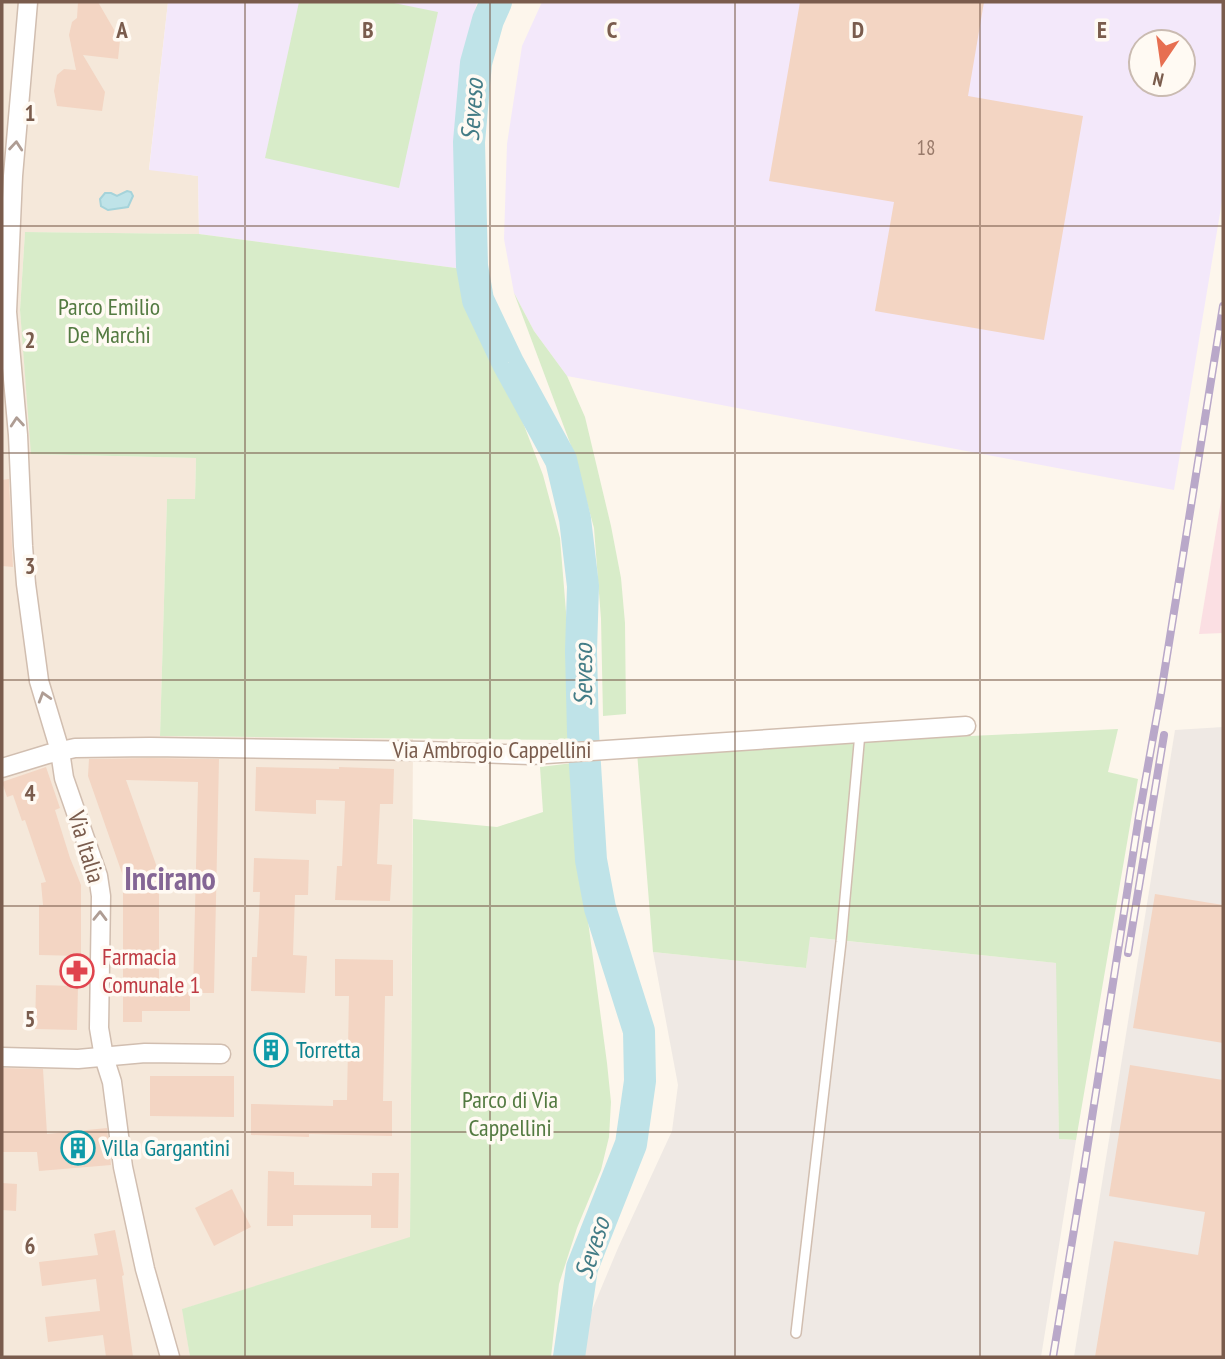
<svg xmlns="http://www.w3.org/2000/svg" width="1225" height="1359" viewBox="0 0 1225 1359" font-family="'PT Sans Narrow',sans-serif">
<rect width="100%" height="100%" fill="#fdf6ec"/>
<polygon fill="#f5e8da" points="2,2 168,2 149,169 198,176 199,234 25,232 20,310 32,454 196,458 195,499 167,500 160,736 413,739 410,1238 183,1309 190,1357 2,1357"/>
<g fill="#efe9e4">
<polygon points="1223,727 1223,1357 1074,1357 1175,730"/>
<polygon points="809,937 1057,963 1059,1139 1076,1140 1041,1357 583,1357 587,1322 618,1248 672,1131 678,1085 653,952 806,968"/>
</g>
<g fill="#f3e8fa" fill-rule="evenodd">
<polygon points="168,2 477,2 463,59 454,132 455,200 463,269 199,234 198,176 149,170"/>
<path d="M542 2H1223V195L1174 490 567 376 534 331 514 293 504 239 507 144 522 46ZM1141 42H1183V84H1141Z"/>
</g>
<polygon fill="#fbdfe3" points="1223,489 1223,633 1199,634"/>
<g fill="#d8ecc9">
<polygon points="299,2 389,2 438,12 399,188 265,158"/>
<polygon points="25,232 199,234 463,269 472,306 486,341 522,420 543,475 560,538 566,612 566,681 570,740 160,736 167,499 195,499 196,458 31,454 20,310"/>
<polygon points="514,293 534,331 567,376 585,417 611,526 621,578 625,623 626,714 603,716 601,619 594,528 573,451"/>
<polygon points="1118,729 1108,772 1138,779 1076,1140 1059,1139 1056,963 810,937 806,968 653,952 637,752"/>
<polygon points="573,763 584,891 607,1063 611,1102 609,1137 601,1170 577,1228 559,1284 551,1357 190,1357 182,1309 410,1237 413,819 497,827 543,812 540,767"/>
</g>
<polygon fill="#bfe3e8" stroke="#a5d3da" stroke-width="2" points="127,191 131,192 133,196 128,207 108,210 101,206 100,199 105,193 111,193 117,196"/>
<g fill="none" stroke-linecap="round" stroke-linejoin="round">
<polyline stroke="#bfe3e8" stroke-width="32" points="496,2 488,20 476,63 469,142 472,266 478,300 508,363 561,460 575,519 583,586 581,651 583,733 591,860 600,908 639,1031 640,1081 631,1144 582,1268 569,1357"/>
</g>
<g fill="#f3d5c3">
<polygon points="78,2 98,2 120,40 118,59 83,55 105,92 102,111 57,106 54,91 57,75 64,69 76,70 69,35 72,22 77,18"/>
<polygon points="800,2 984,2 968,96 1083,116 1044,340 875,311 894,202 769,181"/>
<polygon points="9,479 12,547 13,567 2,566 2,480"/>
<polygon points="150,758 219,759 214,993 193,993 198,782 126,780 159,873 159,992 190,992 190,1011 142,1011 142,1022 123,1022 123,876 88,776 89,759"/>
<polygon points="46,767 60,808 55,810 70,858 81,885 81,956 39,955 39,905 43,905 41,883 46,882 25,820 22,821 13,795 7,797 2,782"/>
<polygon points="256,767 339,769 339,767 394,769 393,804 380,804 377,864 392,865 390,901 335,900 337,866 342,866 345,801 316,800 316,814 255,811"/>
<polygon points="254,858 309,860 308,895 295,895 293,955 307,956 305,993 251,991 252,957 257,957 260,892 253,892"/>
<polygon points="1155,894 1223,905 1223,1043 1133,1028"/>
<polygon points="335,959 393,960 393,996 385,996 383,1101 392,1101 392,1136 309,1134 309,1137 251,1135 251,1104 333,1106 333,1100 347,1100 349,996 335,996"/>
<polygon points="36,985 78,986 77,1030 35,1029"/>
<polygon points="262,1040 280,1040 279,1061 261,1061"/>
<polygon points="1130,1065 1223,1080 1223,1357 1095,1357 1114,1241 1198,1255 1205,1212 1109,1196"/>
<polygon points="2,1068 43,1069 47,1134 107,1128 111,1165 39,1171 37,1152 2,1152"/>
<polygon points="150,1076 234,1076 234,1117 150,1116"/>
<polygon points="268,1171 294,1172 294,1185 372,1186 372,1173 399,1173 398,1228 371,1228 371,1215 293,1215 293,1226 267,1226"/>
<polygon points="2,1183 17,1184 16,1211 2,1210"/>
<polygon points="232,1189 251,1227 214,1246 195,1208"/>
<polygon points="115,1230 124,1275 122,1276 133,1357 106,1357 103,1335 48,1342 45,1317 100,1311 96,1279 42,1286 39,1262 98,1255 94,1234"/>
</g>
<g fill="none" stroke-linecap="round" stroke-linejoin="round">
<defs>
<polyline id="service" points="796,1333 841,942 860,733"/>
<g id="minor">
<polyline points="28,2 13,176 7,312 18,435 23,546 26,584 39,681 60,751 64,778 98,876 101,896 99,1028 104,1057 112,1082 123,1167 145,1269 170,1357"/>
<polyline points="2,768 48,754 75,748 150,747 425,751 531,755 966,726"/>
<polyline points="2,1057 78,1059 145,1053 221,1054"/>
</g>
</defs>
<use href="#service" stroke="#d1beb0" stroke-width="12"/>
<use href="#minor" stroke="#d1beb0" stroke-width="21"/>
<use href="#service" stroke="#fff" stroke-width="9"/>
<use href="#minor" stroke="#fff" stroke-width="18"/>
<defs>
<g id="rail">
<polyline points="1128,953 1164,735"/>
<polyline points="1053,1357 1084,1169 1139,816 1161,693 1223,306"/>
</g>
</defs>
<use href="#rail" stroke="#b9a8c9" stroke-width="8"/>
<use href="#rail" stroke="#fffaf3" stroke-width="5" stroke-dasharray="16" stroke-linecap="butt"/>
</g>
<defs><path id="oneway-chevron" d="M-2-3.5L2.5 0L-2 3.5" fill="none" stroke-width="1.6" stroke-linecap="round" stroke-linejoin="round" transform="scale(1.75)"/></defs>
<g stroke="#af9d94">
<use href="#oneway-chevron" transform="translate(16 146) rotate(-85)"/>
<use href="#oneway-chevron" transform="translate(17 422) rotate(-95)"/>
<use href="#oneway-chevron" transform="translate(44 697) rotate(-107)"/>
<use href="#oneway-chevron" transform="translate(100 916) rotate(-89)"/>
</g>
<path fill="none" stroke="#7a5c4d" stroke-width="2" stroke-opacity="0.55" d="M245 2V1357M490 2V1357M735 2V1357M980 2V1357M2 226H1223M2 453H1223M2 680H1223M2 906H1223M2 1132H1223"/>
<defs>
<symbol id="pharmacy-ring" viewBox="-11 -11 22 22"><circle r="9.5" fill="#fffaf3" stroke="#e0444e" stroke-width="1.5"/><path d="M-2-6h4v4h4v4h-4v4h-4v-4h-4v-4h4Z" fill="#e0444e"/></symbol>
<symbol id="building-ring" viewBox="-11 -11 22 22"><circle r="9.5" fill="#fffaf3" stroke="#0f9aa8" stroke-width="1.5"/><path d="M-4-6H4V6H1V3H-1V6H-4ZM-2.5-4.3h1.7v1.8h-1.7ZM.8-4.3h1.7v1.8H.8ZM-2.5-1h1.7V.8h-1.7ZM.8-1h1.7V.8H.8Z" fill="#0f9aa8"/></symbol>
</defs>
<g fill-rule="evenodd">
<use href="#pharmacy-ring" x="58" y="952" width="38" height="38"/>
<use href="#building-ring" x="252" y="1031" width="38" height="38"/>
<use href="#building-ring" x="59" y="1129" width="38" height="38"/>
</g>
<g text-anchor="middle" stroke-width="7" stroke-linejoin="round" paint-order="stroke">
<g font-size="21" fill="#987a6a">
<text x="926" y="155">18</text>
</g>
<g font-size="24" fill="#537a41" stroke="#fffaf3">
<text x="109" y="315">Parco Emilio<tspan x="109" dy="28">De Marchi</tspan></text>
<text x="510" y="1108">Parco di Via<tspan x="510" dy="28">Cappellini</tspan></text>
</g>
<g font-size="24" fill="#7a5c4d" stroke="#fffaf3">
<text x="492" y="758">Via Ambrogio Cappellini</text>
<text transform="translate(86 847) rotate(73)" y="8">Via Italia</text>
</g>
<g font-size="24" fill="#be3a42" stroke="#fffaf3" text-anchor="start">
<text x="102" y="965">Farmacia<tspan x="102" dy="28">Comunale 1</tspan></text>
</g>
<g font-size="24" fill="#0d838f" stroke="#fffaf3" text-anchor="start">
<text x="296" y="1058">Torretta</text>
<text x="102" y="1156">Villa Gargantini</text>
</g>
<g font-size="26" font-style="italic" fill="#437c86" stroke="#fffaf3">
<text transform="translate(472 110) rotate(-86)" y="9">Seveso</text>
<text transform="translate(583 675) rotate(-90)" y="9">Seveso</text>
<text transform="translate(592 1248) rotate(-72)" y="9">Seveso</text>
</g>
<g font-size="32" font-weight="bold" fill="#846695" stroke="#fffaf3">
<text x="170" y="890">Incirano</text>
</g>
</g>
<g font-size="23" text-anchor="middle" font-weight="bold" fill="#7a5c4d" stroke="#fffaf3" stroke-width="7" stroke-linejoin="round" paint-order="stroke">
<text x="122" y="38">A</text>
<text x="368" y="38">B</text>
<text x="612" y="38">C</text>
<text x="858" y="38">D</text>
<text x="1102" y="38">E</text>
<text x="30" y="121">1</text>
<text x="30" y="348">2</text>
<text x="30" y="574">3</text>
<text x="30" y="801">4</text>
<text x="30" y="1027">5</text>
<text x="30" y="1254">6</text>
</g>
<rect width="1225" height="1359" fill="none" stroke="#7a5c4d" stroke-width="7"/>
<g transform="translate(1162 63) rotate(193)"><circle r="33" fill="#fffaf3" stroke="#cabbb1" stroke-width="2"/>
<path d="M0-5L12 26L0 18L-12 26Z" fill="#e76f51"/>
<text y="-10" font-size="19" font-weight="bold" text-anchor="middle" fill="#7a5c4d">N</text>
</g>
</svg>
